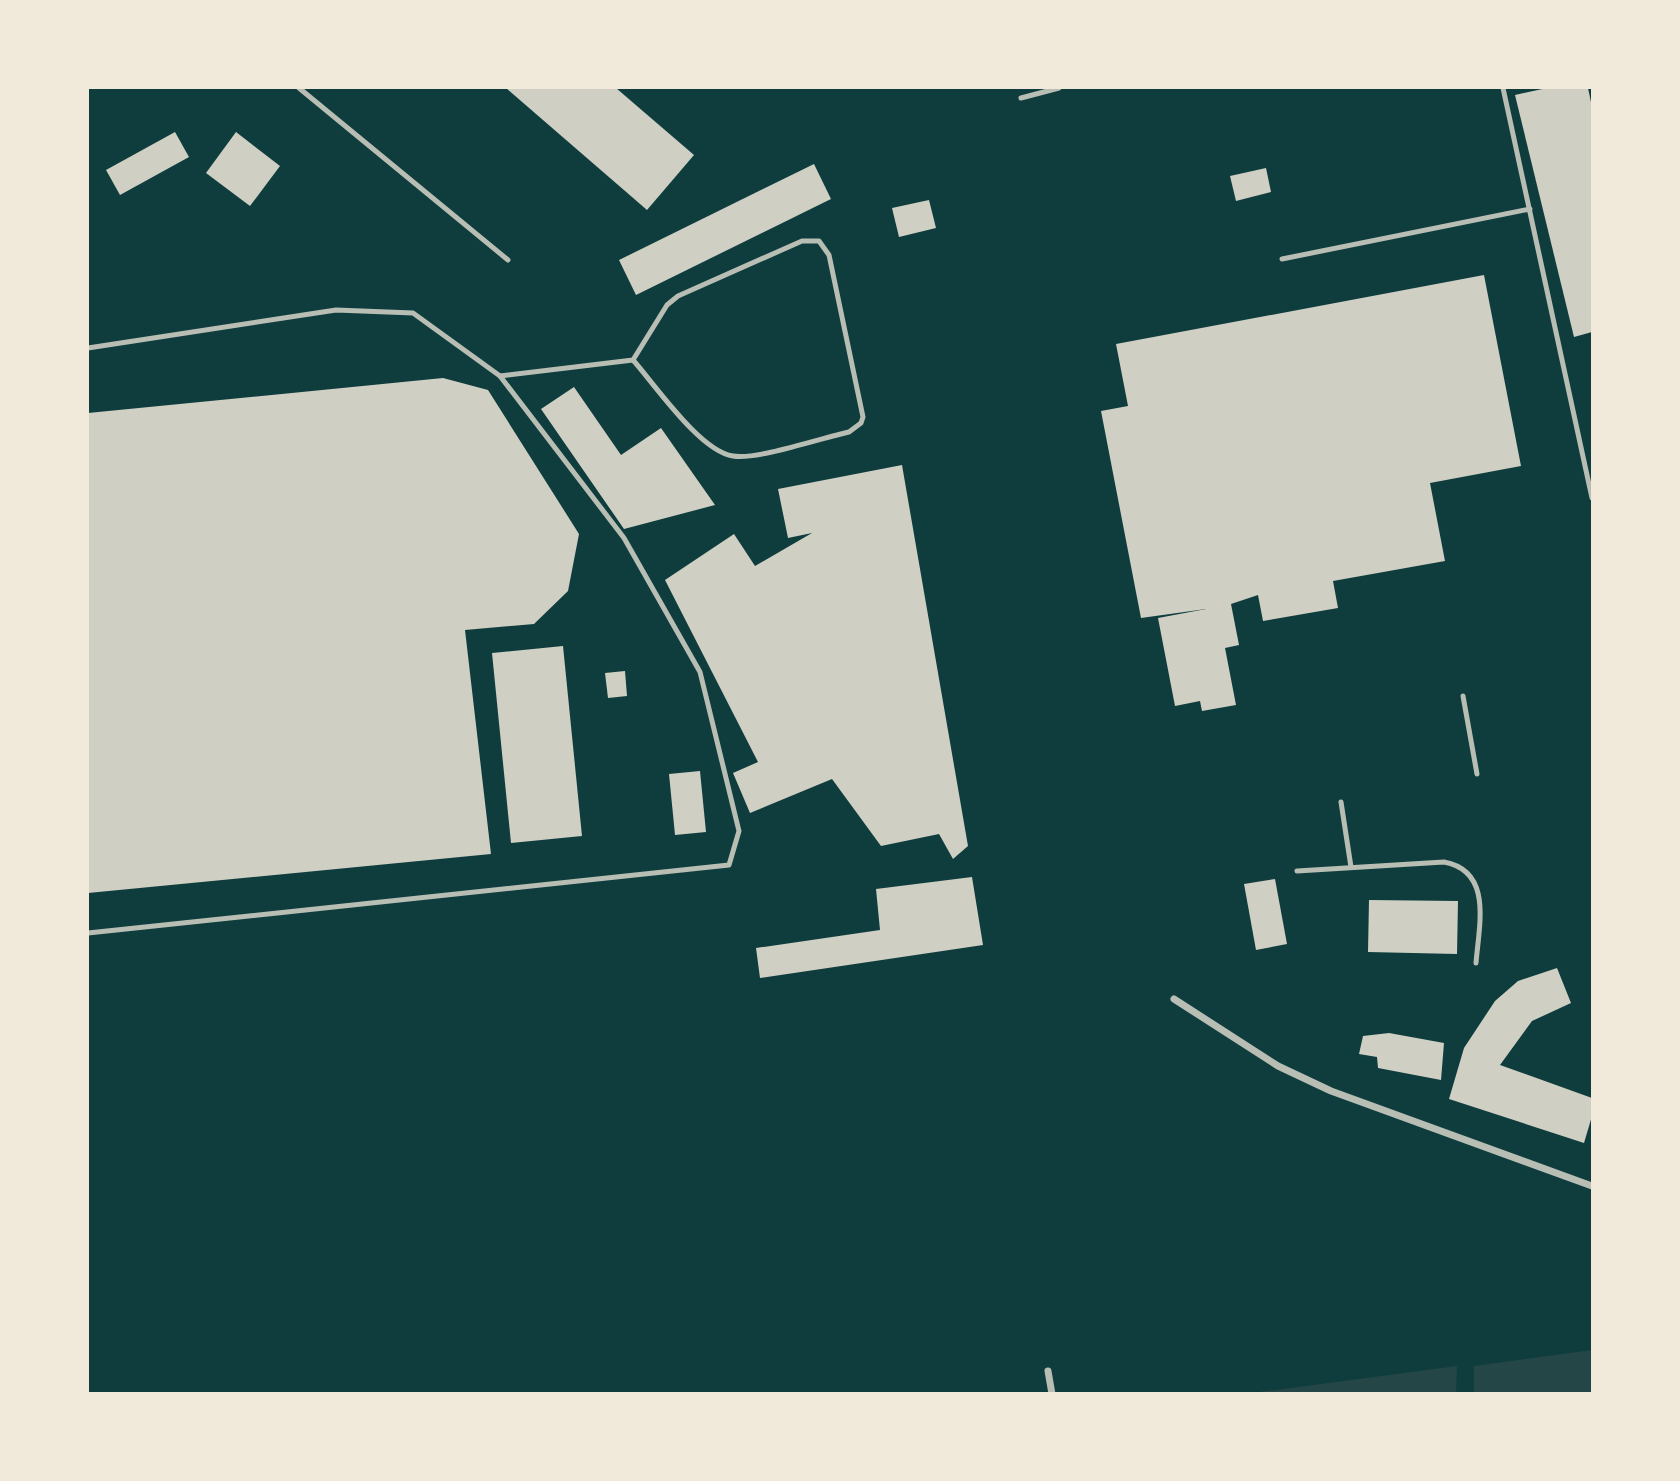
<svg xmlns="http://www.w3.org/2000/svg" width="1680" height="1481" viewBox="0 0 1680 1481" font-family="Roboto,sans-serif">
<rect width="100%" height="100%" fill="#0f3d3e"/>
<g fill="#244646">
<polygon points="1592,1350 1592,1393 1474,1393 1474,1366"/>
<polygon points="1457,1366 1456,1393 1252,1393"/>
</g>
<g fill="#cfcfc3">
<polygon points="506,88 616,88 694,155 647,210"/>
<polygon points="1547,88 1588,88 1592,107 1592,332 1574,337 1515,95"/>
<polygon points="175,132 189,157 120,195 106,170"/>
<polygon points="236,132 280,166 250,206 206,173"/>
<polygon points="814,164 831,199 636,295 619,260"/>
<polygon points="1266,168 1271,192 1236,201 1230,176"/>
<polygon points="929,200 936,228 899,237 892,208"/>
<polygon points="1484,275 1521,466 1430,483 1445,561 1333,581 1338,608 1263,621 1258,595 1231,604 1239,645 1225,648 1236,705 1202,711 1200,701 1175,706 1158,618 1206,609 1141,618 1101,411 1128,406 1116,344"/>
<polygon points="443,378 488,390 579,534 568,591 534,624 465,630 491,854 88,893 88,413"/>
<polygon points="574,387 621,455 661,428 715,505 624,529 541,409"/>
<polygon points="902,465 968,846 953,859 939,834 881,846 832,779 750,813 733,773 758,762 665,580 734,534 755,566 812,533 788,538 778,489"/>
<polygon points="563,646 582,836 511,843 492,653"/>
<polygon points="625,671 627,696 608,698 605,673"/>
<polygon points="700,771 706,832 675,835 669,774"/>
<polygon points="972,877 983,945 760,978 756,948 880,930 876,889"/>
<polygon points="1275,879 1287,944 1256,950 1244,884"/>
<polygon points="1369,900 1458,901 1457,954 1368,952"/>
<polygon points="1557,968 1571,1003 1532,1021 1500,1065 1592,1098 1592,1116 1584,1143 1449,1099 1464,1048 1495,1001 1518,981"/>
<polygon points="1389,1033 1444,1043 1441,1080 1378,1068 1377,1057 1359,1054 1363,1036"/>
</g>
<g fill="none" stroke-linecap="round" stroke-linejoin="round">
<g stroke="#b8beb3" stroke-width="5">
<polyline points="299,88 508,260"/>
<polyline points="1503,88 1592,498"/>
<polyline points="1021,98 1059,88"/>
<polyline points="1282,259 1530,209"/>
<polyline points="88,348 336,310 413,313 500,376 624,538 700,672 739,831 729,865 88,933"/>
<path d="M500 376 633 360C656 386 700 451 733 456 758 460 821 438 849 432L861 423 863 417 829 255 819 241H802L678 296 667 305 633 360"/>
<polyline points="1463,696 1477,774"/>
<polyline points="1341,802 1351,867"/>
<path d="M1297 871 1444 862C1493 871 1479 925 1476 963"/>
</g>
<g stroke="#b8beb3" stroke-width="7">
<polyline points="1174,999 1278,1066 1331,1091 1592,1186"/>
<polyline points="1048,1371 1052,1394"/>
</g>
</g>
<rect width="1680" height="1481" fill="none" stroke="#f1e9da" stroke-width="178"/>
</svg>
